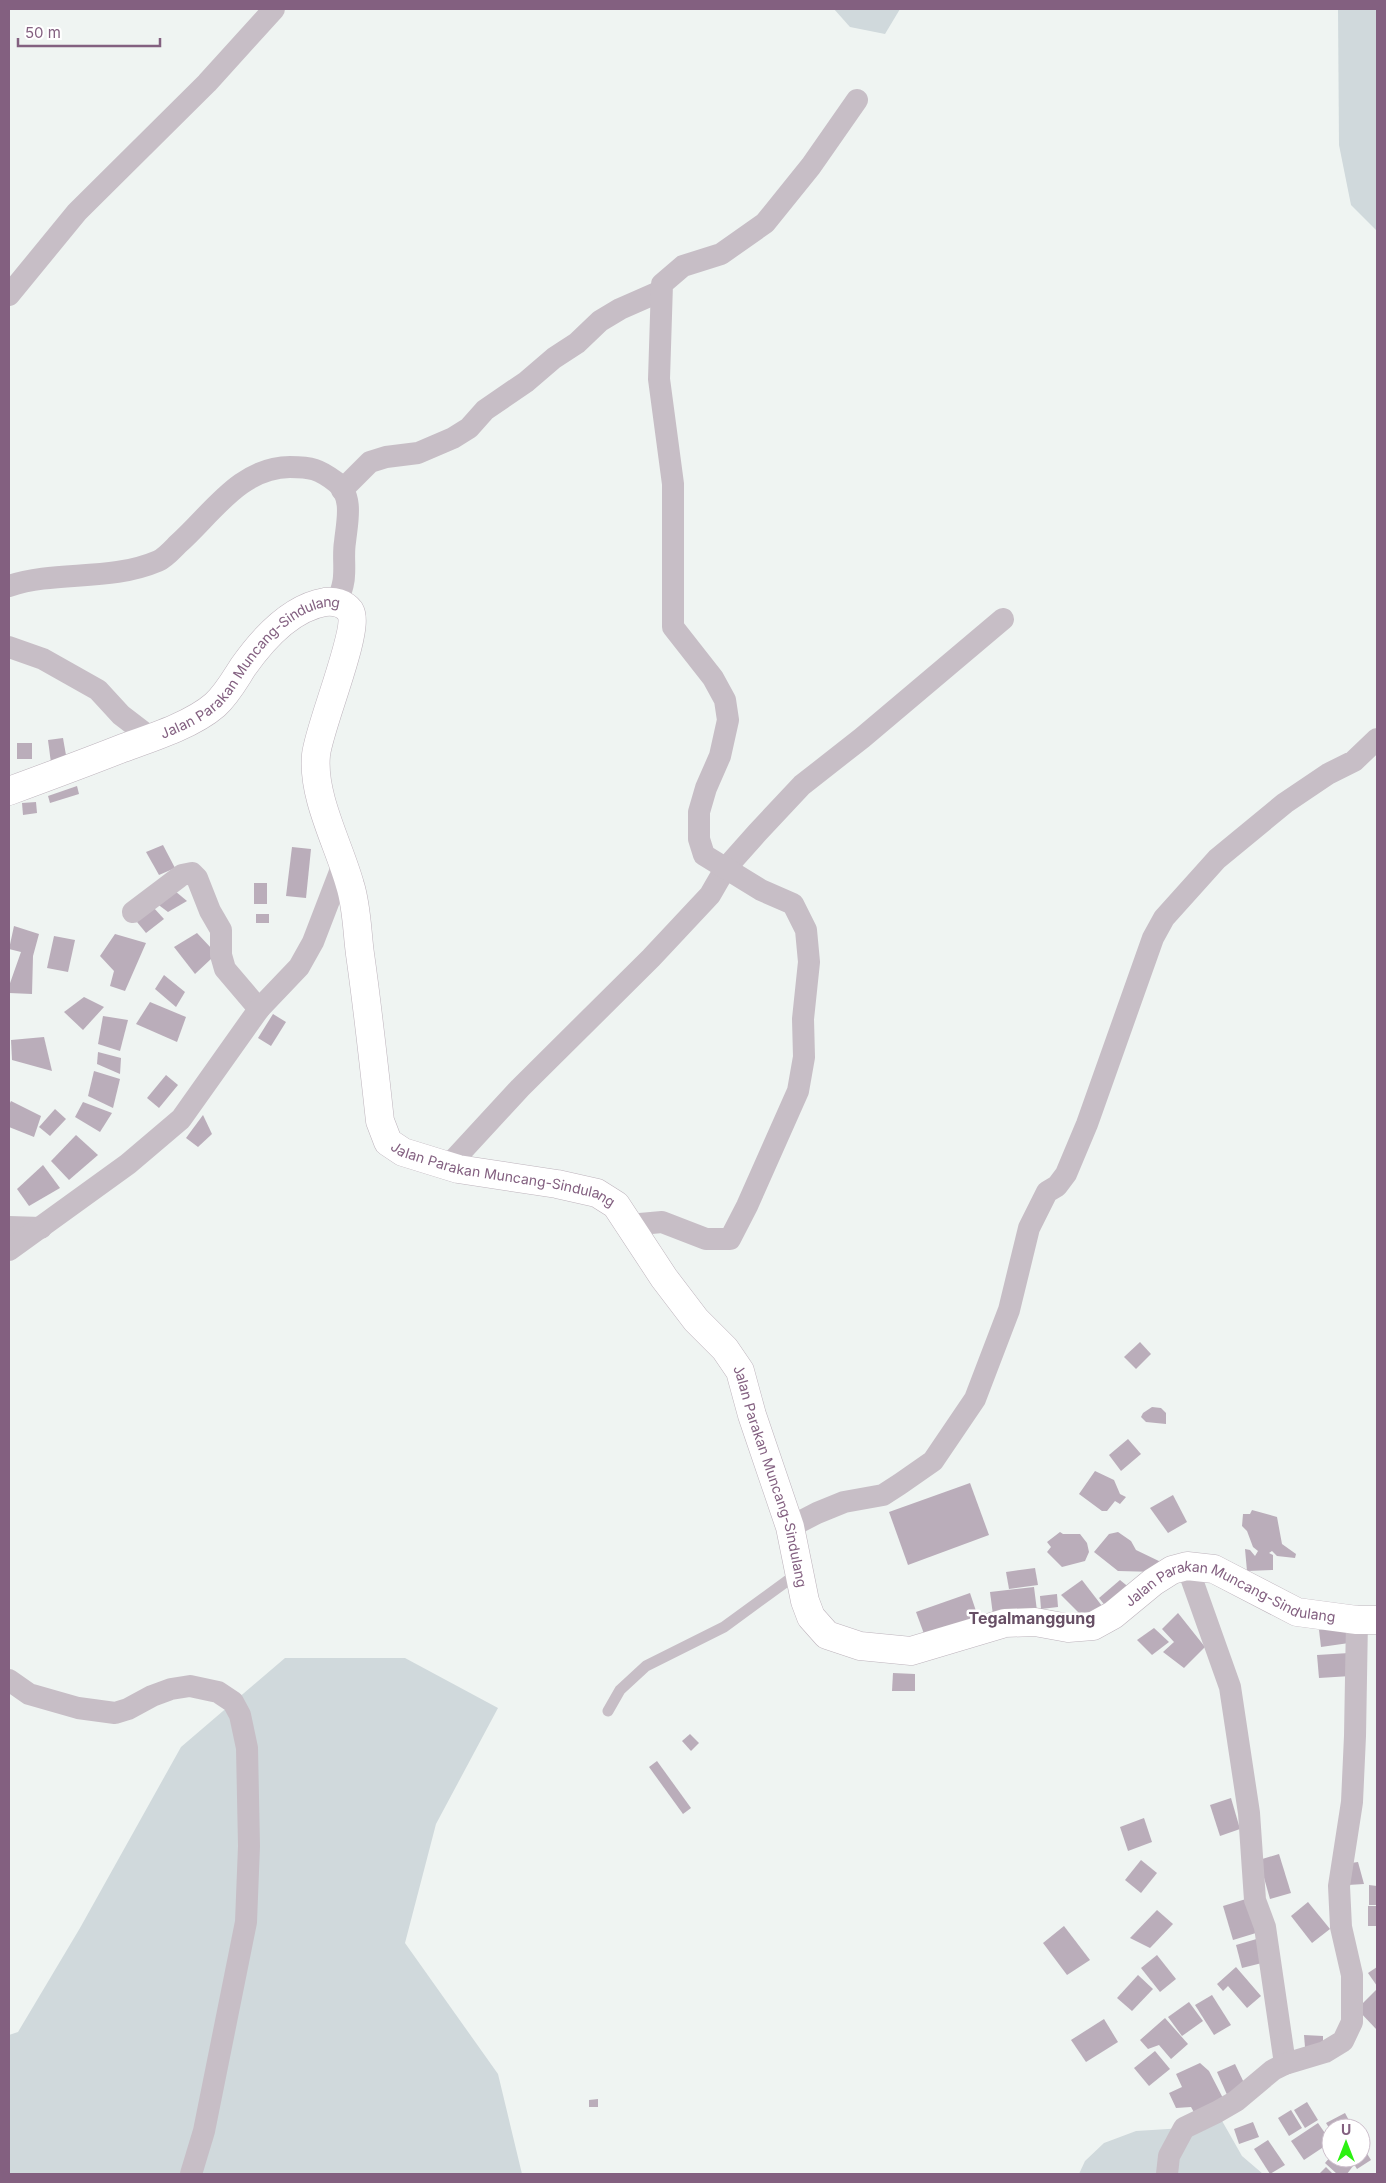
<svg xmlns="http://www.w3.org/2000/svg" width="1386" height="2183" viewBox="0 0 1386 2183" font-family="Inter,sans-serif">
<rect width="100%" height="100%" fill="#eff4f2"/>
<g fill="#d0d9dc">
<polygon points="834,9 900,9 885,34 850,27"/>
<polygon points="1338,9 1377,9 1377,231 1351,205 1339,145"/>
<polygon points="285,1658 405,1658 498,1708 436,1824 405,1943 498,2074 522,2174 9,2174 9,2035 18,2032 80,1928 181,1747"/>
<polygon points="1217,2112 1242,2156 1263,2174 1079,2174 1085,2161 1104,2143 1136,2131 1184,2128"/>
</g>
<g fill="#baadba">
<polygon points="63,738 67,761 51,763 48,740"/>
<rect x="17" y="743" width="15" height="16"/>
<polygon points="77,786 79,794 50,803 48,796"/>
<polygon points="36,802 37,813 23,815 22,803"/>
<polygon points="163,845 175,868 159,875 146,852"/>
<polygon points="292,847 311,849 306,898 286,896"/>
<rect x="254" y="883" width="13" height="21"/>
<polygon points="175,891 187,901 168,912 156,903"/>
<polygon points="153,907 164,919 146,933 137,922"/>
<rect x="256" y="914" width="13" height="9"/>
<polygon points="14,926 39,934 33,956 32,994 9,993 9,986 21,952 9,949"/>
<polygon points="197,933 212,949 212,958 195,974 174,947"/>
<polygon points="115,934 146,943 125,991 110,986 114,971 100,956"/>
<polygon points="54,936 75,940 68,972 47,968"/>
<polygon points="164,975 185,992 176,1007 155,989"/>
<polygon points="84,997 104,1007 83,1030 64,1012"/>
<polygon points="150,1002 186,1017 177,1042 136,1024"/>
<polygon points="273,1014 286,1022 271,1046 258,1038"/>
<polygon points="103,1016 128,1020 120,1051 98,1044"/>
<polygon points="44,1037 52,1071 12,1060 11,1040"/>
<polygon points="98,1052 121,1058 120,1074 97,1064"/>
<polygon points="94,1071 120,1079 113,1108 88,1096"/>
<polygon points="166,1075 178,1085 159,1108 147,1098"/>
<polygon points="11,1101 41,1116 34,1137 9,1127 9,1105"/>
<polygon points="83,1102 112,1113 100,1132 75,1117"/>
<polygon points="55,1109 66,1119 50,1136 39,1127"/>
<polygon points="203,1115 212,1134 198,1147 186,1138"/>
<polygon points="76,1135 98,1155 69,1180 51,1161"/>
<polygon points="43,1165 60,1188 29,1206 17,1189"/>
<polygon points="1140,1342 1151,1354 1136,1369 1124,1357"/>
<polygon points="1152,1407 1161,1408 1166,1413 1166,1424 1146,1422 1141,1417 1143,1413"/>
<polygon points="1128,1439 1141,1454 1121,1471 1109,1455"/>
<polygon points="1095,1471 1114,1480 1120,1494 1126,1497 1120,1504 1115,1501 1107,1511 1102,1511 1079,1494"/>
<polygon points="970,1483 989,1535 908,1565 889,1512"/>
<polygon points="1173,1495 1187,1522 1168,1533 1150,1508"/>
<polygon points="1252,1510 1277,1517 1282,1544 1296,1554 1295,1558 1277,1556 1272,1551 1269,1553 1273,1555 1273,1570 1247,1571 1245,1549 1250,1550 1255,1556 1258,1551 1253,1547 1247,1531 1242,1526 1243,1514 1250,1514"/>
<polygon points="1060,1532 1063,1534 1080,1534 1087,1543 1089,1552 1085,1561 1062,1567 1047,1552 1051,1547 1047,1542"/>
<polygon points="1118,1532 1131,1541 1136,1550 1163,1563 1157,1572 1118,1571 1094,1552 1109,1534"/>
<polygon points="1035,1568 1038,1585 1009,1589 1006,1572"/>
<polygon points="1082,1580 1109,1615 1089,1623 1061,1595"/>
<polygon points="1120,1580 1137,1594 1111,1613 1099,1598"/>
<polygon points="1034,1587 1037,1611 993,1615 990,1592"/>
<polygon points="970,1593 980,1623 927,1642 916,1612"/>
<polygon points="1057,1594 1058,1607 1041,1609 1040,1596"/>
<polygon points="1178,1613 1205,1647 1184,1668 1163,1652 1174,1642 1162,1629"/>
<polygon points="1347,1627 1349,1643 1321,1647 1319,1630"/>
<polygon points="1154,1628 1169,1642 1152,1655 1137,1640"/>
<polygon points="1349,1653 1351,1676 1319,1678 1317,1655"/>
<polygon points="893,1673 915,1674 915,1691 892,1691"/>
<polygon points="690,1734 699,1743 691,1751 682,1741"/>
<polygon points="657,1761 691,1808 683,1814 649,1767"/>
<polygon points="1231,1798 1240,1829 1220,1836 1210,1805"/>
<polygon points="1144,1818 1152,1842 1128,1851 1120,1827"/>
<polygon points="1279,1854 1291,1893 1270,1899 1259,1860"/>
<polygon points="1141,1860 1157,1873 1141,1893 1125,1880"/>
<polygon points="1358,1862 1364,1884 1348,1885 1344,1864"/>
<polygon points="1369,1885 1377,1886 1377,1905 1369,1905"/>
<polygon points="1246,1899 1256,1933 1233,1940 1223,1906"/>
<polygon points="1308,1902 1330,1929 1312,1943 1291,1916"/>
<rect x="1368" y="1906" width="9" height="20"/>
<polygon points="1157,1910 1173,1924 1150,1948 1130,1938"/>
<polygon points="1064,1926 1090,1960 1067,1975 1043,1943"/>
<polygon points="1260,1938 1266,1962 1242,1968 1236,1945"/>
<polygon points="1157,1955 1176,1979 1160,1992 1141,1968"/>
<polygon points="1236,1967 1261,1996 1247,2008 1228,1986 1223,1991 1217,1984"/>
<polygon points="1377,1967 1377,1986 1368,1973"/>
<polygon points="1138,1975 1153,1989 1132,2011 1117,1998"/>
<polygon points="1377,1989 1377,2030 1357,2009"/>
<polygon points="1212,1995 1231,2025 1214,2035 1195,2005"/>
<polygon points="1189,2002 1203,2021 1182,2036 1168,2017"/>
<polygon points="1165,2018 1188,2044 1171,2059 1159,2045 1148,2049 1140,2040"/>
<polygon points="1104,2019 1118,2042 1086,2062 1071,2040"/>
<polygon points="1304,2035 1323,2036 1323,2048 1305,2047"/>
<polygon points="1155,2051 1170,2069 1149,2086 1134,2068"/>
<polygon points="1200,2063 1209,2071 1225,2102 1196,2116 1191,2107 1176,2108 1169,2093 1182,2087 1176,2074"/>
<polygon points="1235,2064 1247,2089 1228,2097 1217,2072"/>
<polygon points="598,2099 598,2107 589,2107 589,2100"/>
<polygon points="1307,2102 1318,2120 1305,2128 1294,2110"/>
<polygon points="1291,2110 1302,2128 1289,2136 1278,2118"/>
<polygon points="1345,2113 1352,2126 1349,2128 1331,2128 1331,2131 1326,2123"/>
<polygon points="1253,2122 1259,2137 1239,2144 1234,2129"/>
<polygon points="1318,2123 1331,2142 1304,2160 1291,2141"/>
<polygon points="1268,2140 1285,2165 1270,2174 1254,2149"/>
<polygon points="1361,2144 1371,2160 1357,2169 1350,2158 1361,2158"/>
<polygon points="1331,2156 1331,2158 1344,2158 1353,2166 1347,2174 1337,2174 1325,2163"/>
<polygon points="1326,2167 1333,2174 1319,2174"/>
</g>
<g fill="none" stroke-linecap="round" stroke-linejoin="round">
<defs>
<g id="secondary">
<path id="s1" d="M9 791C47 777 85 763 123 748 151 738 192 725 215 705 227 694 234 681 243 667 262 640 290 608 325 602 334 601 344 603 350 611 361 629 319 726 316 755 312 797 339 845 350 885 357 907 357 932 360 954 368 1010 374 1066 380 1121L388 1142 403 1152 458 1169 557 1184 597 1193 616 1205 664 1278 696 1320 725 1349 740 1371 752 1415 790 1527 805 1601 811 1617 827 1635 860 1646 911 1651 1005 1623 1035 1622 1068 1628 1093 1626 1113 1615 1153 1582 1172 1570 1187 1566 1214 1569 1297 1612 1357 1620H1377"/>
</g>
</defs>
<use href="#secondary" stroke="#bdb3bc" stroke-width="29"/>
<polyline stroke="#c7bec6" stroke-width="11" points="608,1711 620,1690 646,1666 724,1627 798,1573"/>
<g stroke="#c7bec6" stroke-width="22">
<polyline points="9,295 77,212 207,83 274,9"/>
<polyline points="342,490 370,462 386,457 418,453 453,438 469,428 485,410 526,382 554,358 577,343 600,321 620,309 661,291"/>
<path d="M9 586C57 570 109 582 158 561 165 558 172 550 178 544 211 515 240 467 290 467 311 467 319 469 336 482 354 496 347 522 345 542 343 554 345 565 344 576 344 585 340 594 337 602"/>
<polyline points="9,647 43,659 98,690 121,715 151,738"/>
<polyline points="133,912 182,875 192,873 197,878 210,911 221,930 221,955 225,969 259,1009"/>
<polyline points="448,1166 520,1088 651,958 710,895 725,869 757,833 802,785 862,738 1003,619"/>
<polyline points="629,1225 662,1222 706,1239 730,1239 747,1206 798,1091 804,1057 803,1019 809,962 806,930 793,904 761,890 704,855 699,839 699,812 706,788 720,756 728,720 725,700 713,678 673,627 673,484 659,379 662,284 683,266 721,254 765,223 811,166 857,100"/>
<polyline points="9,1227 41,1228"/>
<polyline points="9,1250 128,1164 181,1119 259,1009 299,967 313,942 343,864"/>
<polyline points="790,1527 817,1513 844,1502 883,1495 900,1484 933,1461 975,1399 1009,1310 1029,1228 1047,1192 1057,1186 1066,1174 1087,1124 1153,938 1164,918 1217,859 1285,803 1328,774 1354,761 1377,739"/>
<polyline points="1187,1566 1230,1687 1249,1813 1255,1900 1265,1927 1285,2064"/>
<polyline points="9,1680 29,1694 78,1708 115,1713 128,1709 152,1696 171,1689 190,1686 218,1692 233,1702 240,1715 247,1748 249,1846 246,1922 204,2131 191,2174"/>
<polyline points="1167,2174 1169,2156 1184,2128 1217,2112 1236,2101 1273,2070 1285,2064 1325,2052 1343,2041 1352,2022 1352,1975 1341,1927 1339,1886 1352,1802 1355,1736 1357,1620"/>
</g>
<use href="#secondary" stroke="#fff" stroke-width="28"/>
</g>
<g text-anchor="middle" stroke-width="5" stroke-linejoin="round" paint-order="stroke">
<g font-size="14" fill="#836080" stroke="#fff">
<text dy="5" stroke="none"><textPath href="#s1" startOffset="278">Jalan Parakan Muncang-Sindulang</textPath></text>
<text dy="5" stroke="none"><textPath href="#s1" startOffset="1072">Jalan Parakan Muncang-Sindulang</textPath></text>
<text dy="5" stroke="none"><textPath href="#s1" startOffset="1508">Jalan Parakan Muncang-Sindulang</textPath></text>
<text dy="5" stroke="none"><textPath href="#s1" startOffset="2108">Jalan Parakan Muncang-Sindulang</textPath></text>
</g>
<g font-size="16" font-weight="bold" fill="#674f65" stroke="#fff">
<text x="1032" y="1624">Tegalmanggung</text>
</g>
</g>
<rect width="1386" height="2183" fill="none" stroke="#836080" stroke-width="20"/>
<g transform="translate(1346 2143)"><circle r="24" fill="#ffffff" stroke="#cdbfcc"/>
<path d="M0-4L9 19L0 12L-9 19Z" fill="#2df112"/>
<text y="-8" font-size="14" font-weight="bold" text-anchor="middle" fill="#836080">U</text>
</g>
<path d="M18 38v8h142v-8" fill="none" stroke="#836080" stroke-width="2.5"/>
<text x="25" y="38" font-size="15" fill="#836080" stroke="#ffffff" stroke-width="4" paint-order="stroke">50 m</text>
</svg>
